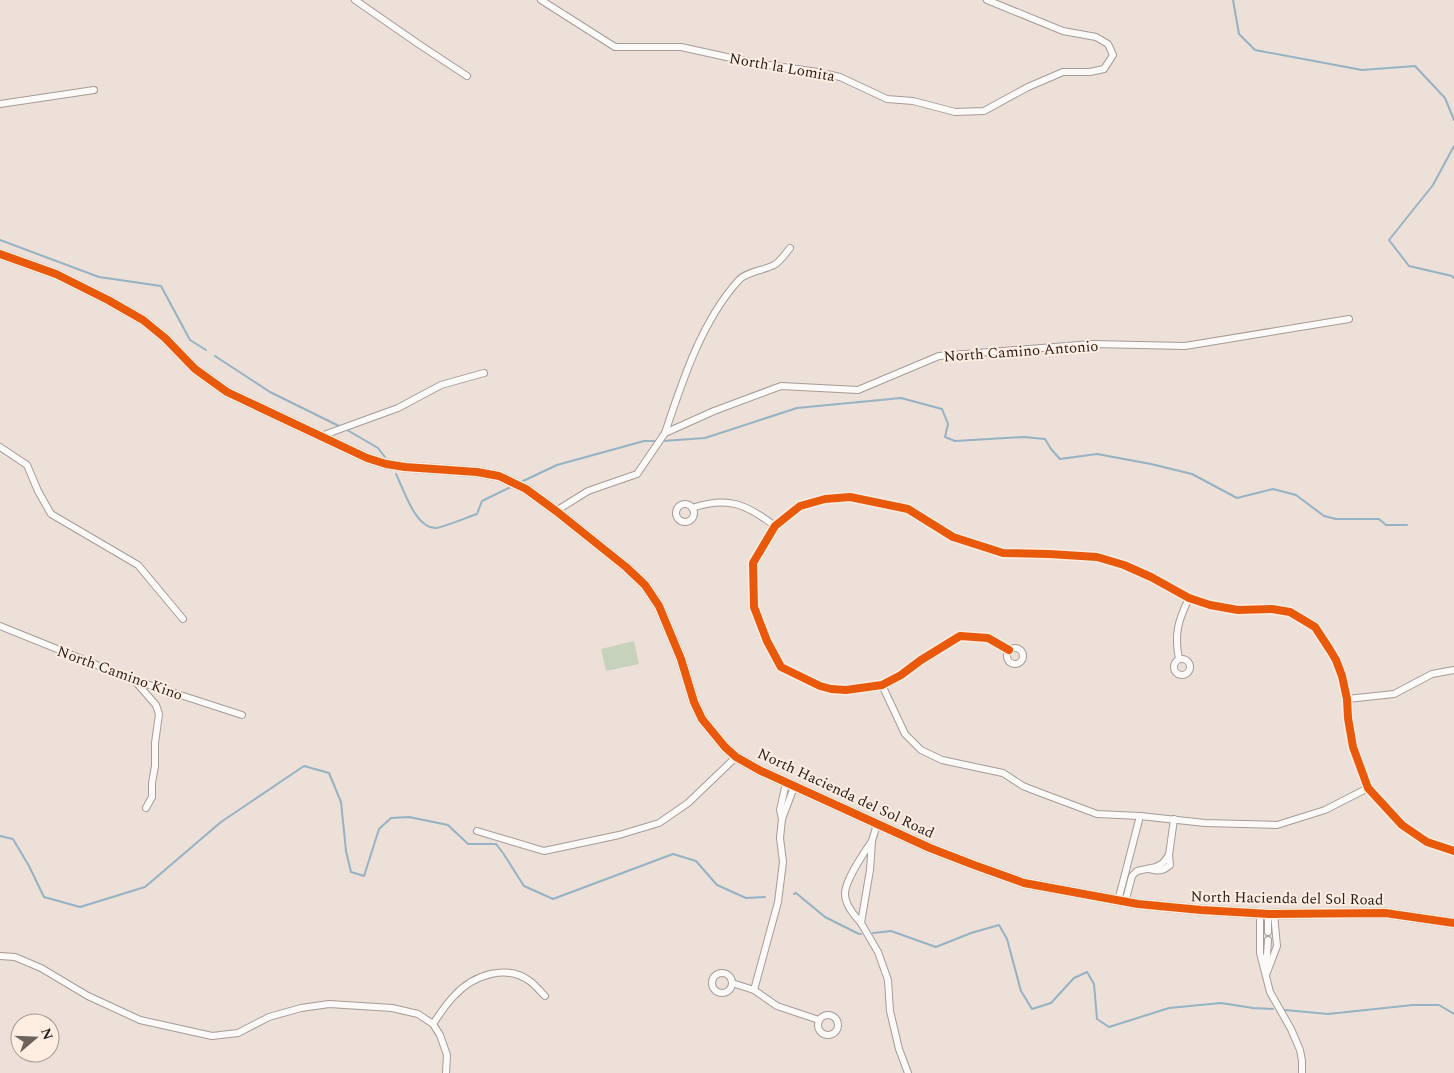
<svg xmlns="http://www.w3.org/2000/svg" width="1454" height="1073" viewBox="0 0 1454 1073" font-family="Spectral,serif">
<rect width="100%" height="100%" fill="#ece0d8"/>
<polygon fill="#c7d2bd" points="634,641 639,664 606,671 601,649"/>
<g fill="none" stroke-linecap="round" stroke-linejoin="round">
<g stroke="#96b2c3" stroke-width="2">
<polyline points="1233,0 1239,34 1255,50 1362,70 1415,66 1445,98 1454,120"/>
<polyline points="1454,146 1433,185 1389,240 1409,266 1452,276 1454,278"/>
<polyline points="0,240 99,277 161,286 190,340 206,350"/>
<polyline points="215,356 270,392 341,427"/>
<polyline points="347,430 378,448 385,457"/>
<polyline points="663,441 705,438 797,408 901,398 942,409 948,424 945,437 955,441 1024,437 1045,439 1051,449 1060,459 1097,454 1151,464 1192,474 1237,498 1273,489 1296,495 1324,516 1336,519 1379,519 1386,525 1407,525"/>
<path d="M396 474C404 490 415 528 436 528 444 527 468 517 477 514L482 501 511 487"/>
<polyline points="523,481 557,465 644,441 658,441"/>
<polyline points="0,836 13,839 29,866 44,897 80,907 145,887 221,822 304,766 329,773 341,802 346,851 351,872 364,876 379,829 391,818 409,817 448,825 468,844 496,844 503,853 524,886 553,899 673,854 696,861 717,885 746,898 765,897"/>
<polyline points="794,894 796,893 825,917 859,934 861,934"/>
<polyline points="873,933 891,931 936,947 971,933 999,925 1007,939 1021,991 1032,1009 1051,1003 1074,978 1087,972 1094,984 1097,1019 1109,1027 1169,1008 1221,1003 1253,1008 1273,1009"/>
<polyline points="1285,1010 1328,1014 1413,1005 1439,1005 1454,1014"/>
</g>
<defs>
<g id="street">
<polyline points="355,0 420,45 467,76"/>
<polyline points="541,0 615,47 681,47 754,63 818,72 840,77 887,99 913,101 955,112 984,111 1028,87 1063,72 1090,72 1104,69 1113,55 1108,44 1096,37 1063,31 987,0"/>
<polyline points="0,104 94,90"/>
<path d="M665 433C682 382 702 320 739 280 746 272 765 270 774 265 780 262 785 254 790 248"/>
<polyline points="321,436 398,408 441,385 484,373"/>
<polyline points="0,447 27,465 38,491 51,514 138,565 183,619"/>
<circle cx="685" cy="513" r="9"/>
<path d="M692 508C728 496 746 504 775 526"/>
<polyline points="556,511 588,491 637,474 665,433 714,411 781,386 858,390 939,356 1092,344 1185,346 1349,319"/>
<polyline points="0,626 134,680 242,715"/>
<circle cx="1015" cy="656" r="8"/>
<polyline points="1009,650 988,638 960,636 921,660 901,675 882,685 846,690 831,689 820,686 781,667 767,641 754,607 753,563 775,526 800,506 825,499 850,497 908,509 953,537 1003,553 1049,554 1097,557 1124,565 1151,577 1189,598 1210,605 1238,610 1272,609 1290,612 1315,627 1330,650 1336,660 1342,676 1347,699 1348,718 1353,747 1368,788 1402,825 1427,842 1454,851"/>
<circle cx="1182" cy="667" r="8"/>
<path d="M1179 659C1174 634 1178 621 1189 598"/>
<polyline points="135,681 156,705 159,714 155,743 155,766 152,783 152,797 146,808"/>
<polyline points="882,685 905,734 921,750 942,760 1003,773 1023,786 1033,790 1097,814 1140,816 1205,823 1277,825 1325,810 1368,788"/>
<polyline points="1347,699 1394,694 1432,674 1454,670"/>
<polyline points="782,819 794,787"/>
<polyline points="477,831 544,851 619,835 659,823 688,803 736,757"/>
<path d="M872 841 870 870 861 923C854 915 846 906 845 895 844 881 864 853 872 841Z"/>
<polyline points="872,841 877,824"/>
<path d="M1149 869C1158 871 1163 872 1170 865L1169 855 1174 819"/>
<polyline points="1118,901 1140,816"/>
<polyline points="1125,903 1132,876 1137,871 1156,867 1163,863 1169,855"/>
<polyline points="1260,913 1260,953 1270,992 1291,1029 1300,1050 1302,1061 1302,1073"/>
<polyline points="1268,914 1268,932"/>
<polyline points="861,923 878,952 888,980 890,1011 899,1049 908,1073"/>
<polyline points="0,956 15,957 41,968 88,996 140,1020 212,1036 238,1033 269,1017 301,1008 329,1004 392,1008 418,1014 433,1024 440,1035 447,1055 446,1073"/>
<polyline points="1266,969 1268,940"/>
<circle cx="722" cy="983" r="10"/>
<polyline points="1266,975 1277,946 1274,914"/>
<polyline points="732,983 754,990 777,1006 819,1020"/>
<polyline points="754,990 778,902 783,862 780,838 782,819 780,810 786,783"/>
<circle cx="828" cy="1025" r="10"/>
<path d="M433 1024C439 1015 446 1004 454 996 473 975 507 963 531 982 536 986 540 991 545 996"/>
</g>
<polyline id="secondary" points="0,254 56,274 108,300 143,320 165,338 195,369 227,392 367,458 386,464 405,467 477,472 499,476 526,489 556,511 626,567 645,585 659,606 681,659 694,702 702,719 725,747 736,757 761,771 930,848 974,865 1024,883 1138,904 1201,910 1269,914 1385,913 1454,923"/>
</defs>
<use href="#street" stroke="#a59c97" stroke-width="8"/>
<use href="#secondary" stroke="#a59c97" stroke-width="11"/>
<use href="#street" stroke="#fcfaf9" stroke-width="6"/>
<use href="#secondary" stroke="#fcfaf9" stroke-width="9"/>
<defs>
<g id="cycleway">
<polyline points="0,254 56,274 108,300 143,320 165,338 195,369 227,392 367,458 386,464 405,467 477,472 499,476 526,489 556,511 626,567 645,585 659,606 681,659 694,702 702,719 725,747 736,757 761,771 930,848 974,865 1024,883 1138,904 1201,910 1269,914 1385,913 1454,923"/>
<polyline points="1009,650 988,638 960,636 921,660 901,675 882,685 846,690 831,689 820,686 781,667 767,641 754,607 753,563 775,526 800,506 825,499 850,497 908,509 953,537 1003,553 1049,554 1097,557 1124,565 1151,577 1189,598 1210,605 1238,610 1272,609 1290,612 1315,627 1330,650 1336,660 1342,676 1347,699 1348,718 1353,747 1368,788 1402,825 1427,842 1454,851"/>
</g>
</defs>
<use href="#cycleway" stroke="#feede1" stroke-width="11"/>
<use href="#cycleway" stroke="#e8590c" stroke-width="8"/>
</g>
<g text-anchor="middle" stroke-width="4" stroke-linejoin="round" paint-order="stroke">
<g font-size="15" fill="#261f1a" stroke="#feede1">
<text transform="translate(782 67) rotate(10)" y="5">North la Lomita</text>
<text transform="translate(1021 351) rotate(-4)" y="5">North Camino Antonio</text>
<text transform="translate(120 673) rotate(20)" y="5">North Camino Kino</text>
<text transform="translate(846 793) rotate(25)" y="5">North Hacienda del Sol Road</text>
<text transform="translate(1287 898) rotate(1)" y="5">North Hacienda del Sol Road</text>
</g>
</g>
<g transform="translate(35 1038) rotate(71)"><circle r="24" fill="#feede1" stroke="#a89b91"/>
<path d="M0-4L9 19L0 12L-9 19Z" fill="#6b635c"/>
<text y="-8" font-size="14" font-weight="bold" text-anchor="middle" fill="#261f1a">N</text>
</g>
</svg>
